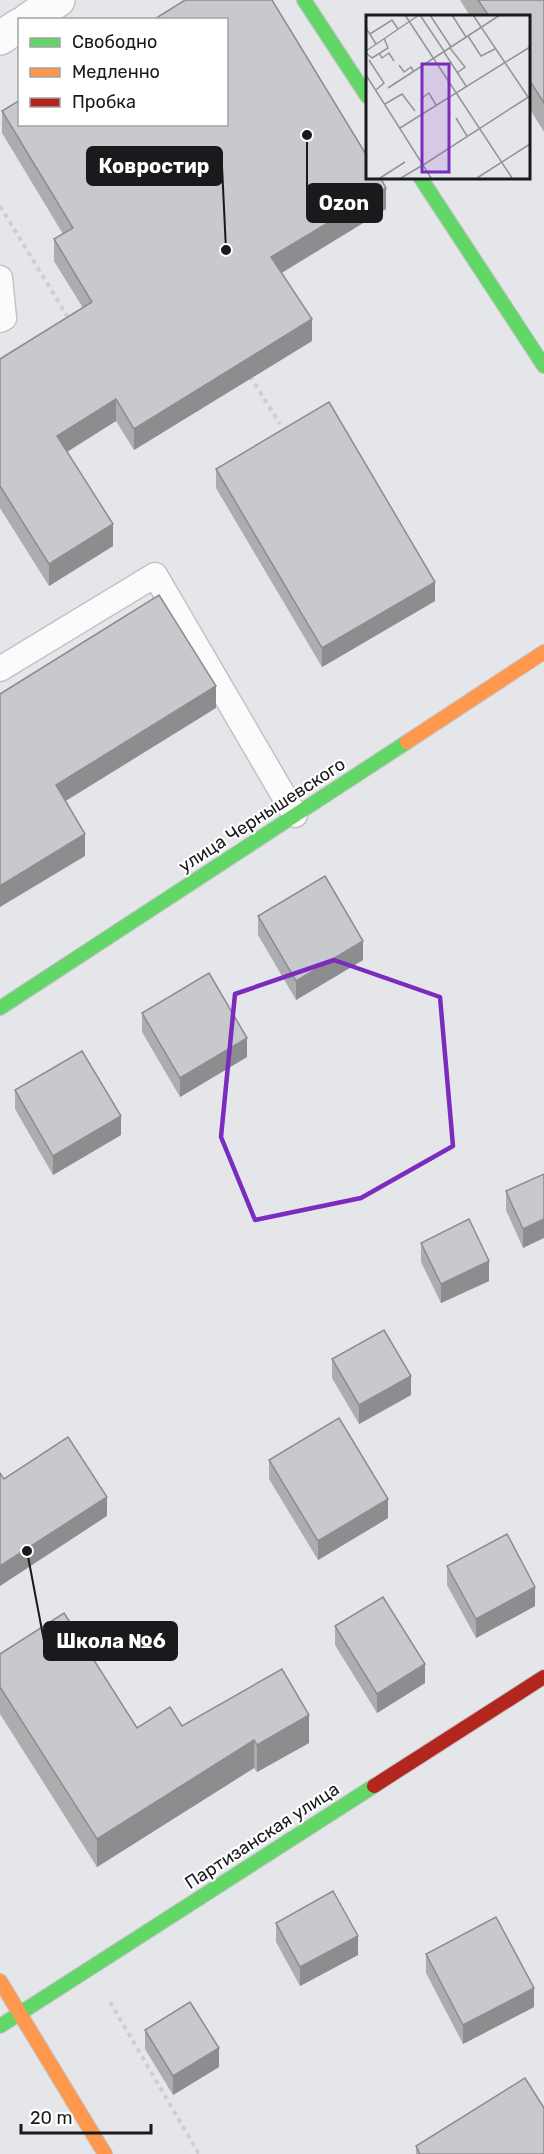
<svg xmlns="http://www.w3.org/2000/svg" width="544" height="2154" viewBox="0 0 544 2154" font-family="Rubik,sans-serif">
<rect width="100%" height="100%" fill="#e5e6ea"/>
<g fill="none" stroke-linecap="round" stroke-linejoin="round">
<defs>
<g id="lane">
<polyline points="0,278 4,318 0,320"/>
<polyline points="0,669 155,575 295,815"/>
</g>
<g id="street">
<polyline points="28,20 58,0"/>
<polyline points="0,38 20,25"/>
</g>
<g id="fast">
<polyline points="304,0 367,96"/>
<polyline points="420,177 544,366"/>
<polyline points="0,1008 407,742"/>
<polyline points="0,2026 374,1786"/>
</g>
<g id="slow">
<polyline points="407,742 544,652"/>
<polyline points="0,1981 105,2154"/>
</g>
<polyline id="jam" points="374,1786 544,1677"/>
</defs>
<use href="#lane" stroke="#c3c3c6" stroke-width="27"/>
<use href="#street" stroke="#c3c3c6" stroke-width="36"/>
<use href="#fast" stroke="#c3c3c6" stroke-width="16"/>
<use href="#slow" stroke="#c3c3c6" stroke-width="16"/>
<use href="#jam" stroke="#c3c3c6" stroke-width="16"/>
<g stroke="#cfcfd0" stroke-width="4" stroke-dasharray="4.5 4.5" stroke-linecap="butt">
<polyline points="0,206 69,319"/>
<polyline points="250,376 280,424"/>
<polyline points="110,2002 199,2154"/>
</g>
<use href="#lane" stroke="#fbfbfc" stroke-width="24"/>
<use href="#street" stroke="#fbfbfc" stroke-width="33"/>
<use href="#fast" stroke="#63d668" stroke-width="14"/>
<use href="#slow" stroke="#ff974d" stroke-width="14"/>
<use href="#jam" stroke="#b3261e" stroke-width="14"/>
</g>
<g fill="#acadaf">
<polygon points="460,0 544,0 544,132 528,106 528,16 470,16"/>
<polygon points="2,111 386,209 282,273 312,341 134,450 116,421 67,452 113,546 49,586 0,508 0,359 83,308 54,261 54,239 63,234 2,133"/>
<polygon points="216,469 435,601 322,667 216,488"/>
<polygon points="258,916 363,960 296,1000 258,935"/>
<polygon points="142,1013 247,1057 180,1097 142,1032"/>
<polygon points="15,1090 121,1135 53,1175 15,1109"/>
<polygon points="544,1174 523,1248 506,1210 506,1191"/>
<polygon points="421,1243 489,1281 441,1303 421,1262"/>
<polygon points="332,1359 411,1395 359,1424 332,1378"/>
<polygon points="269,1460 388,1518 318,1560 269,1479"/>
<polygon points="447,1566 535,1606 476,1638 447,1585"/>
<polygon points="335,1626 425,1683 377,1713 335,1645"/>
<polygon points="0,1654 137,1728 182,1726 309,1743 257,1772 254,1768 97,1867 0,1714"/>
<polygon points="276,1923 358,1955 300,1986 276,1942"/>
<polygon points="426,1954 534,2007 463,2044 426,1973"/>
<polygon points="145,2030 219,2067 173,2095 145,2049"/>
<polygon points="416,2146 544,2154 416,2154"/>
</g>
<g fill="#8c8d8f">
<polygon points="386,188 386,209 271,279 271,257"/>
<polygon points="312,319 312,341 134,450 134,429"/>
<polygon points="116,399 116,421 57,458 57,436"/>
<polygon points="113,524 113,546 49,586 49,564"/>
<polygon points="435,582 435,601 322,667 322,648"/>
<polygon points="216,686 216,708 56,807 56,785"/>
<polygon points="85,834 85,856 0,907 0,886"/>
<polygon points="363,941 363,960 296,1000 296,981"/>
<polygon points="247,1038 247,1057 180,1097 180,1078"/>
<polygon points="121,1116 121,1135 53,1175 53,1156"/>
<polygon points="544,1219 544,1238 523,1248 523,1229"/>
<polygon points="489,1261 489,1281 441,1303 441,1284"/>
<polygon points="411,1376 411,1395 359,1424 359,1405"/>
<polygon points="107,1497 107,1516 0,1586 0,1566"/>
<polygon points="388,1499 388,1518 318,1560 318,1541"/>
<polygon points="535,1587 535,1606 476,1638 476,1619"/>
<polygon points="425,1664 425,1683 377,1713 377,1694"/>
<polygon points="309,1715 309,1743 257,1772 257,1745"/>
<polygon points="254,1740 254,1768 97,1867 97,1839"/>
<polygon points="358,1936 358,1955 300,1986 300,1967"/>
<polygon points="534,1988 534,2007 463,2044 463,2025"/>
<polygon points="219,2048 219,2067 173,2095 173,2076"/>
</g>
<g fill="#c8c9cc" stroke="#8c8d8f" stroke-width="1.5">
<polygon points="185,0 272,0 367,156 367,177 380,177 386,188 271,257 312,319 134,429 116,399 57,436 113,524 49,564 0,486 0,359 92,302 54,239 73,228 2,111 20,100 20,124 226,124 226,20 153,20"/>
<polygon points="478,0 544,0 544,103 528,78 528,16 489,16"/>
<polygon points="329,402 435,582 322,648 216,469"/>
<polygon points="159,595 216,686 56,785 85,834 0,886 0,694"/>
<polygon points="325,876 363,941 296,981 258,916"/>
<polygon points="209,973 247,1038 180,1078 142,1013"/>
<polygon points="82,1051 121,1116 53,1156 15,1090"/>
<polygon points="544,1174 544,1219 523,1229 506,1191"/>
<polygon points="469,1219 489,1261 441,1284 421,1243"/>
<polygon points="384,1330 411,1376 359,1405 332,1359"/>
<polygon points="339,1418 388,1499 318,1541 269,1460"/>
<polygon points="68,1437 107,1497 0,1566 0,1473 4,1479"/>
<polygon points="507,1534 535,1587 476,1619 447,1566"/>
<polygon points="383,1597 425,1664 377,1694 335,1626"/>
<polygon points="64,1613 137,1728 170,1707 182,1726 282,1669 309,1715 257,1745 254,1740 97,1839 0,1687 0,1654"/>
<polygon points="333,1891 358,1936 300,1967 276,1923"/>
<polygon points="496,1917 534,1988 463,2025 426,1954"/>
<polygon points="190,2002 219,2048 173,2076 145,2030"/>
<polygon points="525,2078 544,2108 544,2154 420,2154 416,2146"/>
</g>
<path fill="none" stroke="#7b2cbf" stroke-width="4.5" stroke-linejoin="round" d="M334 960 440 997 453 1146 361 1198 255 1220 221 1137 235 994Z"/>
<g text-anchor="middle" stroke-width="4.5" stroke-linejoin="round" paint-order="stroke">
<g font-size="18" fill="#191a1c" stroke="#fff">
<text transform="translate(262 815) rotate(-33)" y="6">улица Чернышевского</text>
<text transform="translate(262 1836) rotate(-33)" y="6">Партизанская улица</text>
</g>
</g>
<g transform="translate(366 15)">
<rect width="164" height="164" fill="#e5e6ea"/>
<path fill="none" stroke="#939498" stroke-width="1.5" d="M39 0 146 163M54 0 78 36M64 0 85 32M86 0 100 22M107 0 162 82M0 13 10 29M4 19 26 5 32 14M102 21 115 41 129 34M84 33 99 52 91 58M0 36 53 0M78 37 100 71M0 38 6 43 22 33 18 23M13 38 16 43 23 38 28 46M3 45 18 68 10 75M33 50 38 57 45 52 48 57M0 60 57 150 35 163M22 73 134 0M56 83 63 78 70 90M19 89 36 79 49 96M90 103 101 121M34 113 164 32M14 163 39 147M65 163 57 150 164 81M111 163 164 129"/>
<path fill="#7b2cbf" fill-opacity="0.15" stroke="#7b2cbf" stroke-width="3" d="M56 49H83V157H56Z"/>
<rect width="164" height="164" fill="none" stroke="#191a1c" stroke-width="3"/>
</g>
<path fill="none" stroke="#191a1c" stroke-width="2" d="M226 250L222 166M307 135L307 203M27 1551L44 1641"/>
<g fill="#191a1c" stroke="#fff" stroke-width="2">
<circle cx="226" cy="250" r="6"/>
<circle cx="307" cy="135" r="6"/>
<circle cx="27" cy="1551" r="6"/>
</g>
<g fill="#191a1c" stroke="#191a1c" stroke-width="2">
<rect x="87" y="147" width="135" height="38" rx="6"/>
<rect x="307" y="184" width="75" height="38" rx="6"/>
<rect x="44" y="1622" width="133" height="38" rx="6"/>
</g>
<g font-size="20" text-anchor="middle" font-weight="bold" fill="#fff">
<text x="154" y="173">Ковростир</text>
<text x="344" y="210">Ozon</text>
<text x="111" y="1648">Школа №6</text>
</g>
<rect x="18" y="18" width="210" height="108" fill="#ffffff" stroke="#a3a3a4" stroke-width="1.5"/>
<rect x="30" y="38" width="30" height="9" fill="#63d668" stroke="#a3a3a4" stroke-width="1.5"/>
<text x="72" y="48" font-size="18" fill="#191a1c">Свободно</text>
<rect x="30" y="68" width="30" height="9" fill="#ff974d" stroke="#a3a3a4" stroke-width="1.5"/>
<text x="72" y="78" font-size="18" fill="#191a1c">Медленно</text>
<rect x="30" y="98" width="30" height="9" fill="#b3261e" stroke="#a3a3a4" stroke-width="1.5"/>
<text x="72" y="108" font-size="18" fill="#191a1c">Пробка</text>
<path d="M21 2124v9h130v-9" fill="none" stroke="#191a1c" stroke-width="3"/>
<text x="30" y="2124" font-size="18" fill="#191a1c" stroke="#ffffff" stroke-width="4.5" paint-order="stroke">20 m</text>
</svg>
